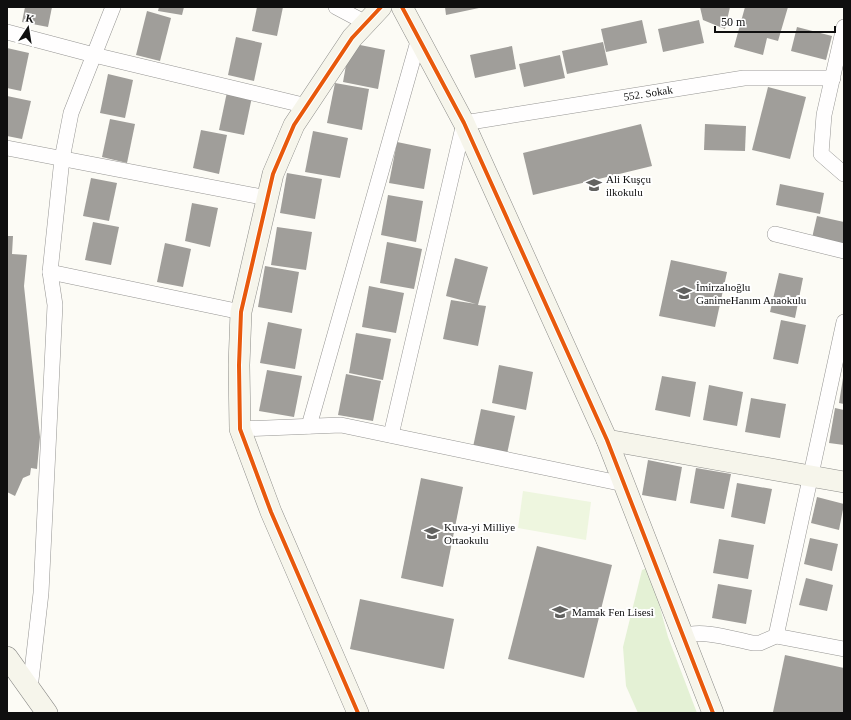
<svg xmlns="http://www.w3.org/2000/svg" width="851" height="720" viewBox="0 0 851 720" font-family="'Times New Roman',serif">
<rect width="100%" height="100%" fill="#fcfbf5"/>
<polygon fill="#e4f1d5" points="649,567 668,637 697,713 638,713 626,686 623,647 642,570"/>
<polygon fill="#eef6df" points="523,491 591,502 586,540 518,528"/>
<g fill="#a09e9a">
<polygon points="25,7 52,7 48,27 22,22"/>
<polygon points="159,7 184,7 182,15 158,11"/>
<polygon points="257,7 283,7 277,36 252,31"/>
<polygon points="445,7 478,7 479,8 446,15"/>
<polygon points="700,7 730,7 725,29 703,20"/>
<polygon points="745,7 788,7 778,41 767,38 763,55 734,47"/>
<polygon points="147,11 171,18 160,61 136,55"/>
<polygon points="642,20 647,43 606,52 601,29"/>
<polygon points="699,20 704,43 663,52 658,29"/>
<polygon points="797,27 832,36 826,60 791,51"/>
<polygon points="236,37 262,43 254,81 228,75"/>
<polygon points="603,42 608,65 567,74 562,51"/>
<polygon points="350,43 385,50 378,89 343,82"/>
<polygon points="512,46 516,69 475,78 470,55"/>
<polygon points="7,48 29,53 21,91 7,88"/>
<polygon points="560,55 565,78 524,87 519,64"/>
<polygon points="108,74 133,80 125,118 100,113"/>
<polygon points="335,83 369,89 362,130 327,123"/>
<polygon points="768,87 806,97 790,159 752,150"/>
<polygon points="227,92 252,97 244,135 219,130"/>
<polygon points="7,96 31,101 22,139 7,136"/>
<polygon points="110,119 135,124 127,163 102,157"/>
<polygon points="641,124 652,166 533,195 523,153"/>
<polygon points="705,124 746,126 745,151 704,150"/>
<polygon points="201,130 227,135 219,174 193,168"/>
<polygon points="313,131 348,138 340,178 305,172"/>
<polygon points="397,142 431,149 424,189 389,183"/>
<polygon points="287,173 322,179 315,219 280,213"/>
<polygon points="91,178 117,183 109,221 83,216"/>
<polygon points="780,184 824,193 820,214 776,205"/>
<polygon points="388,195 423,201 416,242 381,235"/>
<polygon points="192,203 218,208 210,247 185,241"/>
<polygon points="817,216 844,222 844,244 812,238"/>
<polygon points="93,222 119,227 111,265 85,260"/>
<polygon points="277,227 312,232 306,270 271,265"/>
<polygon points="7,236 13,236 12,254 27,255 24,286 40,437 37,469 31,468 30,475 23,478 15,496 7,492"/>
<polygon points="387,242 422,249 414,289 380,283"/>
<polygon points="165,243 191,249 183,287 157,282"/>
<polygon points="455,258 488,267 478,305 486,306 478,346 443,339 451,300 476,304 446,296"/>
<polygon points="671,260 727,272 715,327 659,316"/>
<polygon points="265,266 299,272 292,313 258,307"/>
<polygon points="779,273 803,278 795,318 770,312"/>
<polygon points="369,286 404,293 396,333 362,327"/>
<polygon points="781,320 806,325 798,364 773,359"/>
<polygon points="268,322 302,329 295,369 260,363"/>
<polygon points="356,333 391,339 383,380 349,373"/>
<polygon points="499,365 533,372 526,410 492,403"/>
<polygon points="267,370 302,376 294,417 259,411"/>
<polygon points="346,374 381,381 373,421 338,415"/>
<polygon points="662,376 696,382 690,417 655,410"/>
<polygon points="843,378 844,378 844,404 839,403"/>
<polygon points="709,385 743,392 737,426 703,420"/>
<polygon points="751,398 786,404 780,438 745,432"/>
<polygon points="835,408 844,410 844,445 829,443"/>
<polygon points="481,409 515,416 507,454 473,447"/>
<polygon points="648,460 682,467 676,501 642,495"/>
<polygon points="696,468 731,474 724,509 690,503"/>
<polygon points="421,478 463,487 443,587 401,578"/>
<polygon points="737,483 772,489 765,524 731,517"/>
<polygon points="817,497 844,504 839,530 811,523"/>
<polygon points="810,538 838,544 832,571 804,564"/>
<polygon points="719,539 754,545 748,579 713,573"/>
<polygon points="537,546 612,565 584,678 508,659"/>
<polygon points="806,578 833,585 827,611 799,605"/>
<polygon points="718,584 752,590 746,624 712,618"/>
<polygon points="360,599 454,619 444,669 350,649"/>
<polygon points="785,655 844,668 844,713 773,712"/>
</g>
<g fill="none" stroke-linecap="round" stroke-linejoin="round">
<defs>
<g id="street">
<polyline points="336,7 366,23"/>
<polyline points="844,27 824,115 821,154 844,174"/>
<polyline points="7,32 94,55 307,106"/>
<polyline points="7,148 267,198"/>
<polyline points="775,234 844,251"/>
<polyline points="50,272 241,312"/>
<polyline points="844,322 776,636 844,649"/>
<polyline points="309,426 419,38"/>
<polyline points="240,429 341,425 624,484"/>
<polyline points="391,435 464,123 744,78 833,78"/>
<path d="M683 636C703 629 732 639 753 643H760L776 636"/>
<polyline points="30,689 41,593 55,305 50,272 62,159 71,113 113,7"/>
</g>
<g id="secondary">
<polyline points="402,7 464,123 607,440 713,713"/>
<polyline points="607,440 844,482"/>
<polyline points="7,657 47,713"/>
<polyline points="358,713 271,512 240,429 239,365 241,312 273,174 294,125 352,38 381,7"/>
</g>
</defs>
<use href="#street" stroke="#969593" stroke-width="16"/>
<use href="#secondary" stroke="#8c8c89" stroke-width="22"/>
<use href="#street" stroke="#fffefe" stroke-width="15"/>
<use href="#secondary" stroke="#f6f5eb" stroke-width="21"/>
<defs>
<g id="cycleway">
<polyline points="402,7 464,123 607,440 713,713"/>
<polyline points="358,713 271,512 240,429 239,365 241,312 273,174 294,125 352,38 381,7"/>
</g>
</defs>
<use href="#cycleway" stroke="#fff" stroke-width="6"/>
<use href="#cycleway" stroke="#e8590c" stroke-width="4"/>
</g>
<defs>
<symbol id="school-bare" viewBox="-9 -9 18 18"><path d="M0-5L7-2L0 1L-7-2ZM-4 1L0 2.5L4 1V4Q0 6-4 4Z" fill="#626260" stroke="#fff" stroke-width="2.5" paint-order="stroke"/></symbol>
</defs>
<g fill-rule="evenodd">
<use href="#school-bare" x="583" y="174" width="22" height="22"/>
<use href="#school-bare" x="673" y="282" width="22" height="22"/>
<use href="#school-bare" x="421" y="522" width="22" height="22"/>
<use href="#school-bare" x="549" y="601" width="22" height="22"/>
</g>
<g text-anchor="middle" stroke-width="4" stroke-linejoin="round" paint-order="stroke">
<g font-size="11" fill="#0f0f0f" stroke="#fff">
<text transform="translate(648 93) rotate(-9)" y="4">552. Sokak</text>
</g>
<g font-size="11" fill="#0f0f0f" stroke="#fff" text-anchor="start">
<text x="606" y="183">Ali Kuşçu<tspan x="606" dy="13">ilkokulu</tspan></text>
<text x="696" y="291">İmirzalıoğlu<tspan x="696" dy="13">GanimeHanım Anaokulu</tspan></text>
<text x="444" y="531">Kuva-yi Milliye<tspan x="444" dy="13">Ortaokulu</tspan></text>
<text x="572" y="616">Mamak Fen Lisesi</text>
</g>
</g>
<rect width="851" height="720" fill="none" stroke="#0f0f0f" stroke-width="16"/>
<g transform="translate(28 28) rotate(12)" stroke="#ffffff" stroke-width="3" paint-order="stroke">
<path d="M0-3L7 15L0 10L-7 15Z" fill="#0f0f0f"/>
<text y="-6" font-size="11" font-weight="bold" text-anchor="middle" fill="#0f0f0f">K</text>
</g>
<path d="M715 26v6h120v-6" fill="none" stroke="#0f0f0f" stroke-width="2"/>
<text x="721" y="26" font-size="12" fill="#0f0f0f" stroke="#ffffff" stroke-width="3" paint-order="stroke">50 m</text>
</svg>
